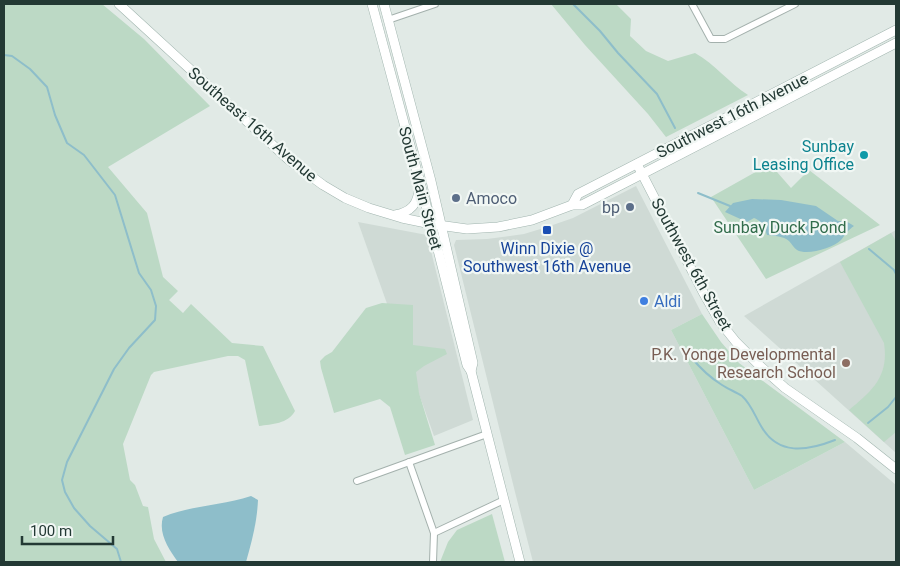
<svg xmlns="http://www.w3.org/2000/svg" width="900" height="566" viewBox="0 0 900 566" font-family="Roboto,sans-serif">
<rect width="100%" height="100%" fill="#e1eae6"/>
<g fill="#cfdad5">
<polygon points="636,186 702,314 671,330 754,490 845,442 896,485 896,562 533,562 515,492 454,245 456,240 487,239 524,234 547,227 573,218"/>
<polygon points="358,222 427,235 473,420 434,436"/>
<polygon points="896,230 896,453 744,316"/>
</g>
<g fill="#bcd9c5">
<path d="M4 4H102L144 39 210 106 108 167 147 213 163 277 178 291 169 300 183 313 191 304 232 343 263 346 295 411C288 424 272 424 259 426L245 360 238 356H228L154 372 151 375 123 444 130 480 135 485 143 506 148 507 154 539 166 562H4Z"/>
<path d="M551 4H616L631 19 630 36 646 51 668 61 695 53C715 64 729 83 748 95L666 137 648 114 585 45Z"/>
<polygon points="770,164 791,188 809,170 880,225 766,279 711,197"/>
<path d="M891 233 896 241V432L884 442 849 410C873 390 889 376 884 343L840 262Z"/>
<polygon points="382,303 413,305 413,345 445,349 447,354 424,366 416,372 419,393 435,445 405,455 390,407 380,399 334,413 321,368 320,361 325,356 332,352 366,308"/>
<polygon points="702,314 721,342 739,363 845,442 754,490 671,330"/>
<polygon points="492,514 505,562 440,562 448,542 457,530"/>
</g>
<g fill="#8ebeca">
<path d="M752 199 781 200 816 206 838 221H846L854 226C848 230 845 235 841 240 833 248 807 256 797 250 794 248 792 244 789 241 783 236 775 236 767 235 764 227 762 221 754 218L747 222 725 212 733 203Z"/>
<path d="M251 496 258 500C257 522 252 541 246 562H178C169 549 158 534 163 517 191 505 222 506 251 496Z"/>
</g>
<g fill="none" stroke-linecap="round" stroke-linejoin="round">
<g stroke="#8ebeca" stroke-width="2">
<polyline points="573,4 600,31 618,53 657,94 675,128"/>
<polyline points="4,55 12,56 30,69 47,87 55,115 67,143 84,155 115,195 139,273 151,290 156,306 155,320 129,348 114,369 67,462 62,480 65,492 74,508 90,526 117,549 121,562"/>
<polyline points="698,193 730,206"/>
<polyline points="869,249 894,270 896,274"/>
<path d="M691 357C700 368 709 377 722 385 728 389 736 392 742 396 751 404 755 416 761 426 778 456 807 451 835 440"/>
<polyline points="868,423 888,407 896,397"/>
</g>
<defs>
<g id="street">
<polyline points="692,4 711,39 725,39 795,4"/>
<polyline points="388,20 435,4"/>
<polyline points="409,462 434,533 433,562"/>
<polyline points="357,481 487,434"/>
<polyline points="434,533 504,500"/>
</g>
<g id="secondary">
<polyline points="119,4 289,160 323,185 345,198 369,208 402,218 431,224 467,229 498,227 532,220 572,205 582,205 896,43"/>
<polyline points="372,4 437,246 467,365 471,371 520,562"/>
<polyline points="384,4 431,181 473,363 471,371"/>
<polyline points="637,164 703,292 720,322 736,342 760,366 785,388 857,438 896,469"/>
<polyline points="572,205 578,194 896,30"/>
<path d="M395 215C411 212 418 204 419 189"/>
</g>
</defs>
<use href="#street" stroke="#a4b1ad" stroke-width="8"/>
<use href="#secondary" stroke="#a1b5af" stroke-width="10"/>
<use href="#street" stroke="#fff" stroke-width="6"/>
<use href="#secondary" stroke="#fff" stroke-width="9"/>
</g>
<circle fill="#0f9aa8" stroke="#f1f7f4" stroke-width="2" cx="864" cy="155" r="5"/>
<g fill="#5c6f8a" stroke="#f1f7f4" stroke-width="2">
<circle cx="456" cy="198" r="5"/>
<circle cx="630" cy="207" r="5"/>
</g>
<rect fill="#1a4fb4" stroke="#f1f7f4" stroke-width="2" x="542" y="225" width="10" height="10" rx="2.5"/>
<circle fill="#3f7fe0" stroke="#f1f7f4" stroke-width="2" cx="644" cy="301" r="5"/>
<circle fill="#8d6e63" stroke="#f1f7f4" stroke-width="2" cx="846" cy="363" r="5"/>
<g text-anchor="middle" stroke-width="4.5" stroke-linejoin="round" paint-order="stroke">
<g font-size="16" fill="#233934" stroke="#f1f7f4">
<text transform="translate(732 115) rotate(-27)" y="6">Southwest 16th Avenue</text>
<text transform="translate(253 124) rotate(41)" y="6">Southeast 16th Avenue</text>
<text transform="translate(421 188) rotate(75)" y="6">South Main Street</text>
<text transform="translate(692 264) rotate(61)" y="6">Southwest 6th Street</text>
</g>
<g font-size="16" fill="#0d838f" stroke="#f1f7f4" text-anchor="end">
<text x="854" y="152">Sunbay<tspan x="854" dy="18">Leasing Office</tspan></text>
</g>
<g font-size="16" fill="#4e5e75" stroke="#f1f7f4" text-anchor="start">
<text x="466" y="204">Amoco</text>
<text x="620" y="213" text-anchor="end">bp</text>
</g>
<g font-size="16" fill="#316c4b" stroke="#f1f7f4">
<text x="780" y="233">Sunbay Duck Pond</text>
</g>
<g font-size="16" fill="#164399" stroke="#f1f7f4">
<text x="547" y="254">Winn Dixie @<tspan x="547" dy="18">Southwest 16th Avenue</tspan></text>
</g>
<g font-size="16" fill="#366cbe" stroke="#f1f7f4" text-anchor="start">
<text x="654" y="307">Aldi</text>
</g>
<g font-size="16" fill="#785e54" stroke="#f1f7f4" text-anchor="end">
<text x="836" y="360">P.K. Yonge Developmental<tspan x="836" dy="18">Research School</tspan></text>
</g>
</g>
<rect width="900" height="566" fill="none" stroke="#233934" stroke-width="10"/>
<path d="M22 536v8h91v-8" fill="none" stroke="#233934" stroke-width="2.5"/>
<text x="30" y="536" font-size="15" fill="#233934" stroke="#f1f7f4" stroke-width="4" paint-order="stroke">100 m</text>
</svg>
